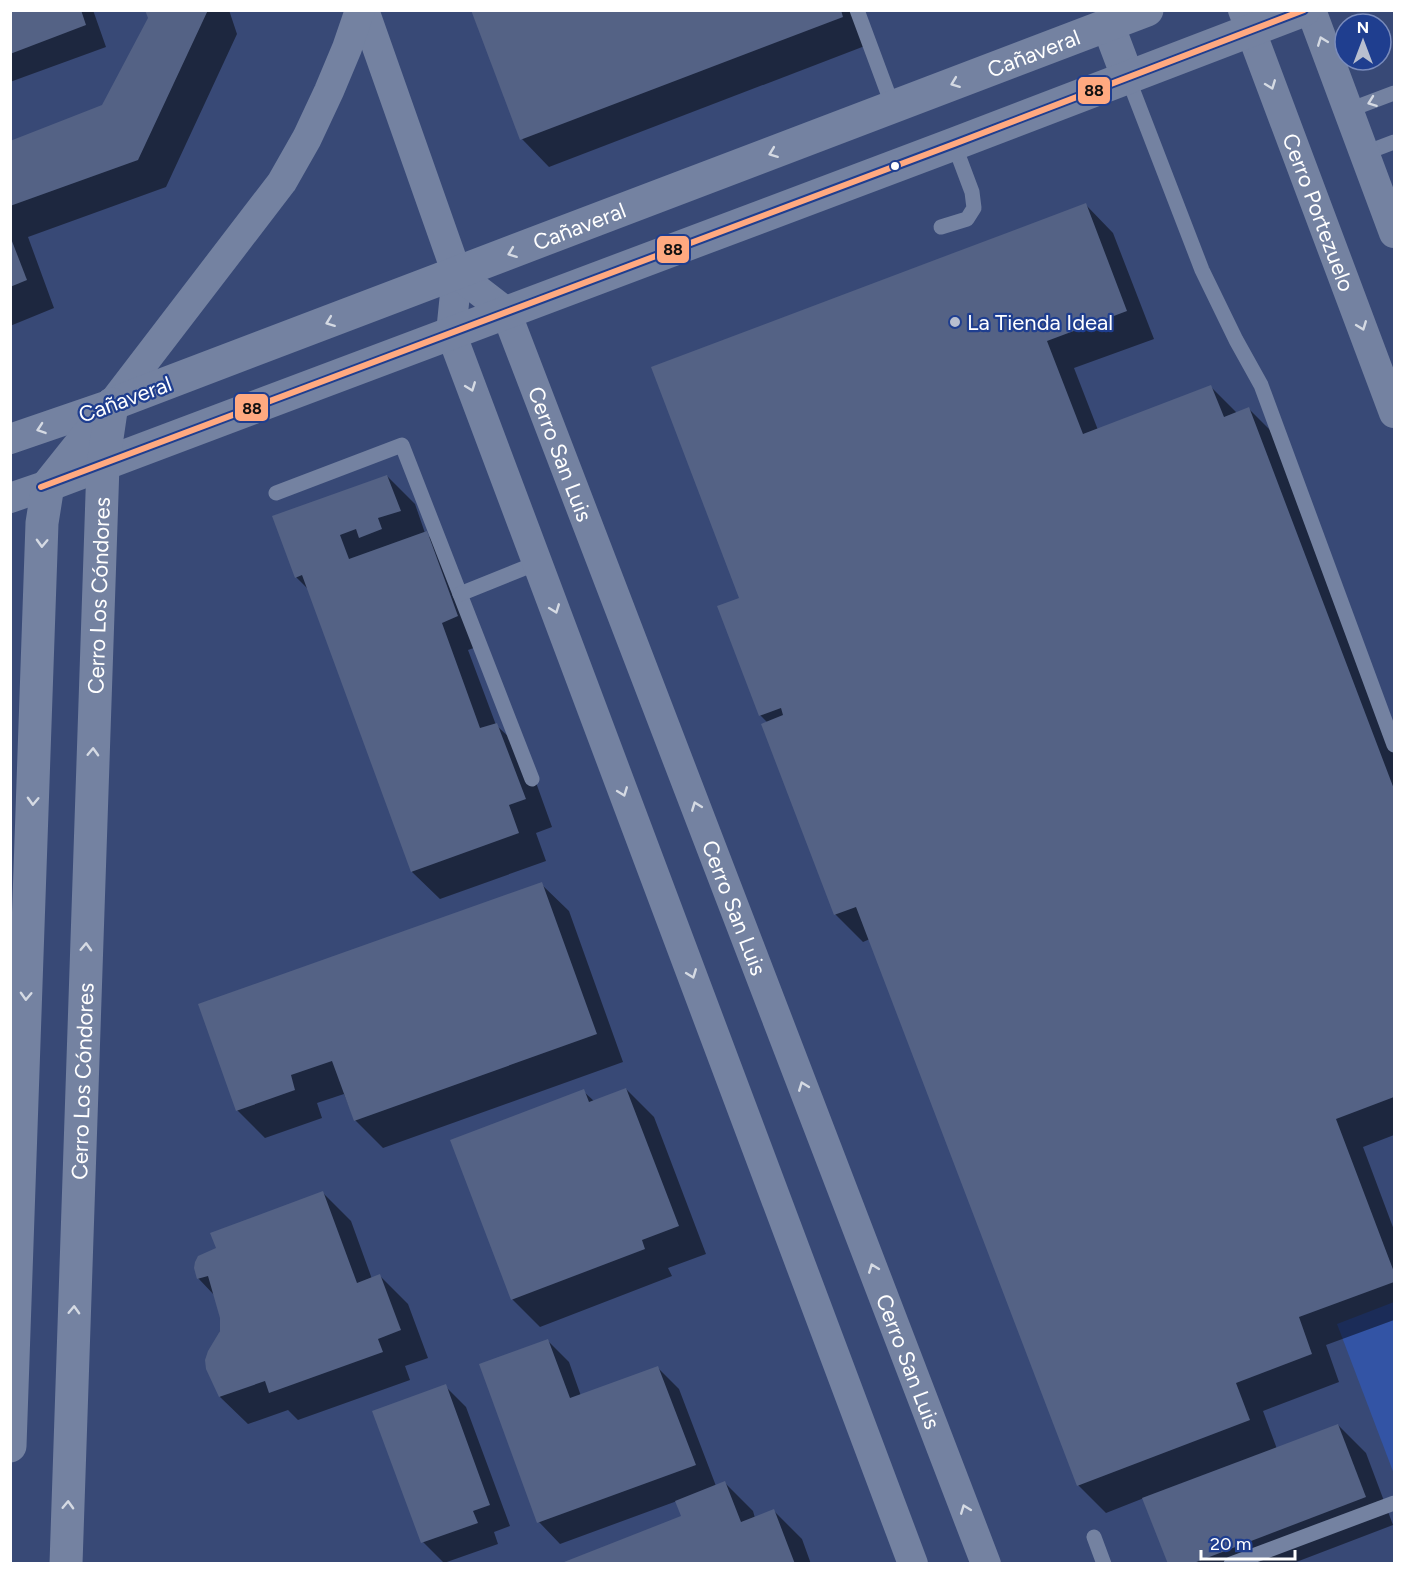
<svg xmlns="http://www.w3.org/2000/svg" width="1405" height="1574" viewBox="0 0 1405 1574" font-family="Figtree,sans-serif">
<rect width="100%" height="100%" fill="#384976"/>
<polygon fill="#3354a5" points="1394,1302 1394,1474 1337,1324"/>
<g fill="#0007">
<polygon points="10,10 93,10 106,47 10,82"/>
<polygon points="147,10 229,10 237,34 166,187 28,237 54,308 10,326 10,142 103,107 150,18"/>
<polygon points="473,10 857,10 870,44 549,167 522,139"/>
<polygon points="1086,205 1113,233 1154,339 1074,368 1098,430 1211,387 1237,413 1249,409 1277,437 1394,746 1394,1135 1363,1147 1394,1230 1394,1320 1326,1345 1339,1382 1263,1411 1277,1449 1338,1425 1366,1453 1393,1525 1291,1564 1169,1564 1144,1498 1106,1513 1078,1485 870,939 863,942 835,914 768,723 760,715 741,599"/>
<polygon points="387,476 415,504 425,533 454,560 485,644 468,650 496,725 525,752 552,827 536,833 546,861 440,899 412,872 309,590 296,577"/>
<polygon points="541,884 569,911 623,1062 383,1148 355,1120 344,1094 317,1103 322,1118 265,1138 237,1110"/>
<polygon points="626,1089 654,1117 706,1254 668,1268 672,1276 540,1327 512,1299 583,1091 594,1101"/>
<polygon points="323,1193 351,1221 372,1279 380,1276 408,1304 428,1358 405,1366 410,1380 298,1420 288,1410 248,1424 220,1397 218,1338 222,1324 215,1296 198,1278"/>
<polygon points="548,1341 569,1362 581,1396 658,1368 679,1389 716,1486 725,1483 753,1511 755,1518 774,1511 802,1539 811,1564 563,1564 683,1517 677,1501 560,1544 539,1522"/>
<polygon points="445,1386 466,1407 510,1526 494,1532 498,1544 444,1563 423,1542"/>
</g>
<g fill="#546285">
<polygon points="10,10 81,10 86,25 10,54"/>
<polygon points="145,10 208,10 138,160 10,206 10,141 102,105 148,18"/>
<polygon points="471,10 841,10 843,17 520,140"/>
<polygon points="1086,203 1127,311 1047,341 1083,434 1211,385 1224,417 1249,407 1394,789 1394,1097 1336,1119 1394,1272 1394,1282 1299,1317 1312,1354 1236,1383 1250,1420 1077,1486 856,907 834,915 761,724 783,715 781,708 759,716 717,606 739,598 651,367"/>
<polygon points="10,236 27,280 10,287"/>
<polygon points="387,475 401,511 378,518 382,529 359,538 356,529 340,535 349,559 427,531 458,616 442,623 480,728 497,723 526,799 509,805 519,833 411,872 302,575 295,578 272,516"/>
<polygon points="542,882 597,1034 354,1121 332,1061 291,1075 295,1090 236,1111 198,1004"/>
<polygon points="626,1088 679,1226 642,1240 645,1249 511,1300 450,1140 584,1089 589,1102"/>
<polygon points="323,1191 357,1283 380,1274 401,1330 378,1339 383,1352 269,1393 265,1381 219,1397 206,1369 205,1360 208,1351 220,1331 220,1318 208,1276 197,1279 194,1268 195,1262 198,1256 216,1248 210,1233"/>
<polygon points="548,1339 570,1398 658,1366 696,1465 537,1523 479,1364"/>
<polygon points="446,1384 490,1505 473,1511 478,1523 421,1543 372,1411"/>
<polygon points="1338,1424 1366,1497 1191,1564 1168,1564 1142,1498"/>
<polygon points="725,1481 741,1522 774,1509 795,1564 559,1564 681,1516 675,1501"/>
</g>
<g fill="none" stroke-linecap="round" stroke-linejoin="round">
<g stroke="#7482a1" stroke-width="15">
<polyline points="857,10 893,107"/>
<polyline points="1128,78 1202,270 1236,340 1261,385 1394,745"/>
<polyline points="1349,110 1394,93"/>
<polyline points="1365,153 1394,142"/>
<polyline points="941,227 967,219 974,208 972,192 954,144"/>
<polyline points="276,493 402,445 532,779"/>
<polyline points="460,594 537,563"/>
<polyline points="1094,1537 1104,1564"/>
<polyline points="1231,1564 1394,1503"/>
</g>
<g stroke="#7482a1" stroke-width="30">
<polyline points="364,10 457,274 451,333 913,1564"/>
<path id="s1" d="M1243 10 1394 413"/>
<polyline points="1311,10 1394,233"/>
<path id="s2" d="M457 274 506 312 986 1564"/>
<polyline points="10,439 112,404 282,182 307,138 329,91 347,48 360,10"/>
<polyline points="10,498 48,485"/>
</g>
<g stroke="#7482a1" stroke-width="33">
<polyline points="1108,25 1128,78"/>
<path id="s3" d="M112 404 1147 10"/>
<polyline points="48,485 954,144 1304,10"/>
<polyline points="10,1446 42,523 48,485 111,406"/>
<path id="s4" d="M66 1564 103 465 112 404"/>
</g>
<defs>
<polyline id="bus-1" points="41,487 954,144 1304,10"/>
</defs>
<use href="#bus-1" stroke="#1f3e8f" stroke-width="10"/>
<use href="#bus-1" stroke="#ffa980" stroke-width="6"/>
</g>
<defs><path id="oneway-chevron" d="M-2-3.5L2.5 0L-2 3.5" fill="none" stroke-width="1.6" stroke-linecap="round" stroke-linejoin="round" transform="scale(1.5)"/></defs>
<g stroke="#d5dae3">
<use href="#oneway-chevron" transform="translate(1322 41) rotate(-111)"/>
<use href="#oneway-chevron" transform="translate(955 83) rotate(159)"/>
<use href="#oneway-chevron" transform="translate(1271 85) rotate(69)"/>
<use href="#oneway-chevron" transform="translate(1372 102) rotate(160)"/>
<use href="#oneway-chevron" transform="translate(773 153) rotate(159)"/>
<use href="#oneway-chevron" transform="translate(512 253) rotate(159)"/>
<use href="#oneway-chevron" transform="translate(330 322) rotate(159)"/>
<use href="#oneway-chevron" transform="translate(1362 326) rotate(69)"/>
<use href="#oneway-chevron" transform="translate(471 387) rotate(69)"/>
<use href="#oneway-chevron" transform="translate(41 429) rotate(161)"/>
<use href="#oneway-chevron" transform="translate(42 543) rotate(92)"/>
<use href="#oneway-chevron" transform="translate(555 609) rotate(69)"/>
<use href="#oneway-chevron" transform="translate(93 752) rotate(-88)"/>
<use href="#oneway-chevron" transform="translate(623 792) rotate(69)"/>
<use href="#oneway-chevron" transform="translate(33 801) rotate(92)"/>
<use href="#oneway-chevron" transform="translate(696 806) rotate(-111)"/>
<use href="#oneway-chevron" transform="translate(86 947) rotate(-88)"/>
<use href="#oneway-chevron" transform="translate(692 974) rotate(69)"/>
<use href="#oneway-chevron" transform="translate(26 996) rotate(92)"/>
<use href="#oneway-chevron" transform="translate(803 1086) rotate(-111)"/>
<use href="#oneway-chevron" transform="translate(873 1268) rotate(-111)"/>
<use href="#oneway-chevron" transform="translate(74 1310) rotate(-88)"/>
<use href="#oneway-chevron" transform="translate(68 1505) rotate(-88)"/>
<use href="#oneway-chevron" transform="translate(965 1509) rotate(-111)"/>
</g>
<circle fill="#fff" stroke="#1f3e8f" stroke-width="2" cx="895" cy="166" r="5"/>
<circle fill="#b9bfcf" stroke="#1f3e8f" stroke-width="2" cx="955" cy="322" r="6"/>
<g text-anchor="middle" stroke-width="4.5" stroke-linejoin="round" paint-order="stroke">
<g font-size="22" fill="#fff" stroke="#1f3e8f">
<text dy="8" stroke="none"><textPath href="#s3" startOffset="986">Cañaveral</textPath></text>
<text dy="8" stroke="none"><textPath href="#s1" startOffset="216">Cerro Portezuelo</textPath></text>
<text dy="8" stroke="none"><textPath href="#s3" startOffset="500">Cañaveral</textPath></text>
<text transform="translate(125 399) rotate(-20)" y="8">Cañaveral</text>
<text dy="8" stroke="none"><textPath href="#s2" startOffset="214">Cerro San Luis</textPath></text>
<text dy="8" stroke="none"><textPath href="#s4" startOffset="969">Cerro Los Cóndores</textPath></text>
<text dy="8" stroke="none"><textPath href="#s2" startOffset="700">Cerro San Luis</textPath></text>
<text dy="8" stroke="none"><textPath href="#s4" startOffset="483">Cerro Los Cóndores</textPath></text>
<text dy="8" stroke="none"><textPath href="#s2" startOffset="1186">Cerro San Luis</textPath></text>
</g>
<g font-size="22" fill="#fff" stroke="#1f3e8f" text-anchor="start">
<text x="967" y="330">La Tienda Ideal</text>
</g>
</g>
<g stroke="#1f3e8f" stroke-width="2">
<rect x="1077" y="76" width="34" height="29" rx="6" fill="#ffa980"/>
<rect x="656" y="235" width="34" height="29" rx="6" fill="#ffa980"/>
<rect x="234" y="393" width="35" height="29" rx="6" fill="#ffa980"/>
</g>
<g font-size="16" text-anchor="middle" font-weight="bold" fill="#111">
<text x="1094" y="96">88</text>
<text x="673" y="255">88</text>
<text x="252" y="414">88</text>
</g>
<rect width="1405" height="1574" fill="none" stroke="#ffffff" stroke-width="24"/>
<g transform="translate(1363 42)"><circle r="28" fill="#1f3e8f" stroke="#798bbc" stroke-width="1.5"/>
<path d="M0-4.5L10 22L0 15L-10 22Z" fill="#b9bfcf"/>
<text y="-9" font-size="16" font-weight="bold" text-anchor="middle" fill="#ffffff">N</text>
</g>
<path d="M1201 1550v9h94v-9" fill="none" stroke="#ffffff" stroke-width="3"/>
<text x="1210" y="1550" font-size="18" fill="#ffffff" stroke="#1f3e8f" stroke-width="4.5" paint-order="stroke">20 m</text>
</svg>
